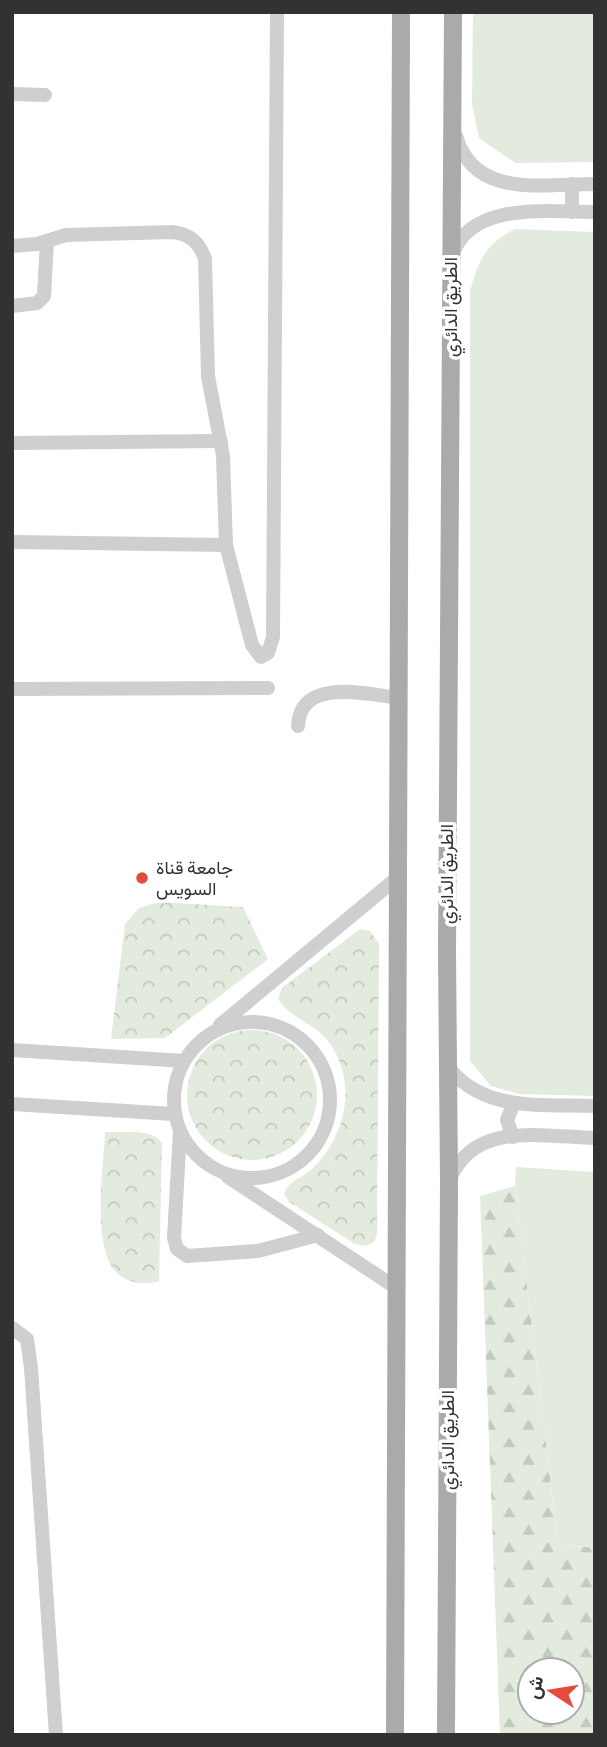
<svg xmlns="http://www.w3.org/2000/svg" width="607" height="1747" viewBox="0 0 607 1747" font-family="Barlow,Vazirmatn,sans-serif">
<defs>
<pattern id="forest-firs" width="22" height="20" patternUnits="userSpaceOnUse" patternTransform="scale(1.75)"><rect width="22" height="20" fill="#e3ebde"/><path d="M5 1l3.5 6h-7zM16 11l3.5 6h-7z" fill="#c3cabf"/></pattern>
<pattern id="park-crowns" width="20" height="18" patternUnits="userSpaceOnUse" patternTransform="scale(1.75)"><rect width="20" height="18" fill="#e3ebde"/><path d="M2 6a3 3 0 1 1 6 0M12 15a3 3 0 1 1 6 0" fill="none" stroke="#c3cabf"/></pattern>
</defs>
<rect width="100%" height="100%" fill="#fff"/>
<g fill="#e3ebde">
<polygon points="473,12 595,12 595,162 515,163 479,138 472,104"/>
<path d="M515 229 595 232V1096L519 1094 491 1086 470 1061V291C480 258 484 246 515 229Z"/>
<polygon points="516,1167 595,1172 595,1548 558,1544 515,1186"/>
</g>
<path fill="url(#forest-firs)" fill-rule="evenodd" d="M515 1186 558 1544 595 1548V1735H500L480 1196ZM530 1670H572V1712H530Z"/>
<g fill="url(#park-crowns)">
<polygon points="159,902 243,907 268,959 165,1038 111,1039 125,924 139,908"/>
<path d="M360 929 370 931 379 944 377 1235 374 1242 366 1246 355 1244 289 1202 284 1194C289 1180 301 1179 311 1170 346 1137 359 1082 328 1041 315 1024 289 1017 278 999L282 988Z"/>
<circle cx="252" cy="1095" r="65"/>
<path d="M105 1132C123 1133 151 1127 162 1143L159 1282C146 1283 134 1285 122 1277 89 1257 104 1167 105 1132Z"/>
</g>
<g fill="none" stroke-linecap="round" stroke-linejoin="round">
<g stroke="#cfcfcf" stroke-width="14">
<polyline points="12,94 45,95"/>
<path d="M456 136C474 199 542 184 595 184"/>
<polyline points="572,212 572,184"/>
<path d="M12 246 37 244 66 235 172 232C190 234 199 242 205 259L208 376 223 456 226 545 252 645 261 657 268 653 273 637 277 12"/>
<path d="M453 253C473 201 549 212 595 212"/>
<polyline points="12,306 37,303 44,296 47,241"/>
<polyline points="12,443 221,441"/>
<polyline points="12,542 226,545"/>
<polyline points="12,689 268,688"/>
<path d="M298 726C300 678 365 693 398 698"/>
<circle cx="252" cy="1100" r="78"/>
<polyline points="220,1025 397,878"/>
<polyline points="12,1050 184,1061"/>
<path d="M446 1064C481 1113 541 1104 595 1106"/>
<polyline points="12,1104 174,1114"/>
<polyline points="180,1131 174,1238 177,1249 187,1256 258,1251 318,1235"/>
<polyline points="513,1137 507,1120 514,1103"/>
<polyline points="228,1177 395,1287"/>
<path d="M450 1179C475 1120 542 1137 595 1138"/>
<polyline points="12,1328 27,1339 31,1368 56,1735"/>
</g>
<g stroke="#aaa" stroke-width="18">
<polyline points="395,1735 401,12"/>
<polyline points="446,1735 449,1181 447,952 453,12"/>
</g>
</g>
<circle fill="#e44b3a" stroke="#fff" stroke-width="2.5" cx="142" cy="878" r="7"/>
<g text-anchor="middle" stroke-width="7" stroke-linejoin="round" paint-order="stroke">
<g font-size="18" fill="#323232" stroke="#fff">
<text transform="translate(451 307) rotate(-90)" y="6">الطريق الدائري</text>
<text transform="translate(447 874) rotate(-90)" y="6">الطريق الدائري</text>
<text transform="translate(448 1440) rotate(-90)" y="6">الطريق الدائري</text>
</g>
<g font-size="18" fill="#323232" stroke="#fff" text-anchor="start">
<text x="156" y="874">جامعة قناة<tspan x="156" dy="21">السويس</tspan></text>
</g>
</g>
<rect width="607" height="1747" fill="none" stroke="#323232" stroke-width="28"/>
<g transform="translate(551 1691) rotate(282)"><circle r="33" fill="#ffffff" stroke="#adadad" stroke-width="2"/>
<path d="M0-5L12 26L0 18L-12 26Z" fill="#e44b3a"/>
<text y="-10" font-size="19" font-weight="bold" text-anchor="middle" fill="#323232">ش</text>
</g>
</svg>
